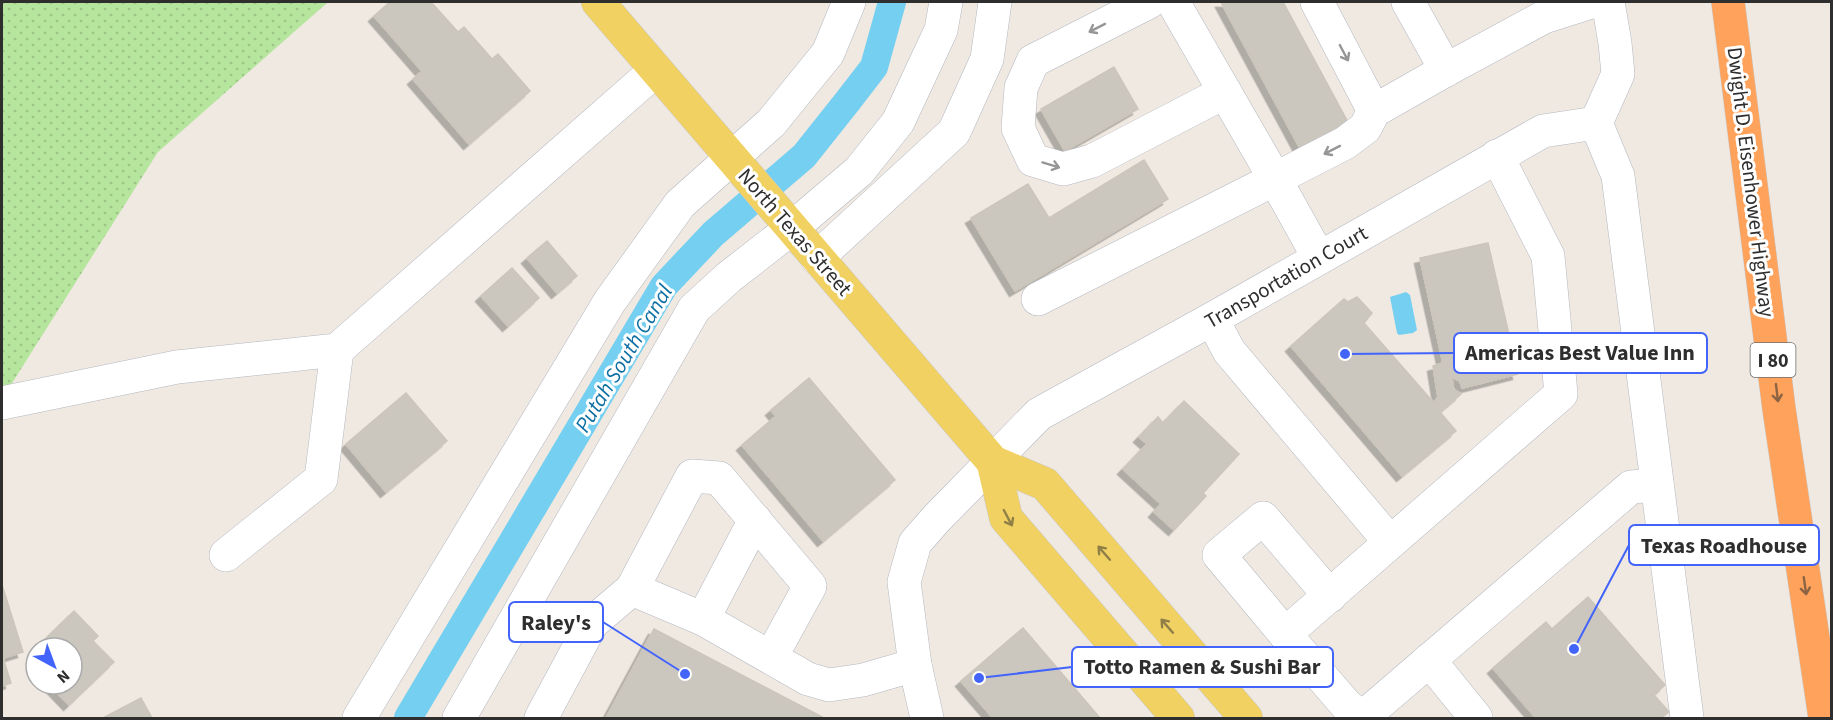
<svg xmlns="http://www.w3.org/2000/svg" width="1833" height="720" viewBox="0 0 1833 720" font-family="'Source Sans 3',sans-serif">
<defs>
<pattern id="grass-dots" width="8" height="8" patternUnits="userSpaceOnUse" patternTransform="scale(1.5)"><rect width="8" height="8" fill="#b6e59e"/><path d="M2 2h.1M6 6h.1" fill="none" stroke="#9dc588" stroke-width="1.8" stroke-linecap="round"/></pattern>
<filter id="shadow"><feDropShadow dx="-5.5" dy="5.5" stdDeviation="0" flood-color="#0004"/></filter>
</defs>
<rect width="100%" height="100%" fill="#efe9e1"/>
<polygon fill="url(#grass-dots)" points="2,2 328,2 158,152 2,399"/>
<polygon fill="#75cff0" points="1406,292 1410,295 1417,330 1413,333 1399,335 1397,333 1390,297"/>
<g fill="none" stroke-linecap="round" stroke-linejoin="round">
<polyline stroke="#75cff0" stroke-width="28" points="408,718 664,286 713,234 804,156 847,102 874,67 892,2"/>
</g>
<g fill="#cbc7bf" stroke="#cbc5ba" stroke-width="1.5" filter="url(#shadow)">
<polygon points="390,2 431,2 458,32 464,27 492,59 498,54 530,91 469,144 413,79 422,71 374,16"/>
<polygon points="1221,2 1283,2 1350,126 1302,152"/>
<polygon points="1114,67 1138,109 1065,151 1041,109"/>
<polygon points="1144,160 1168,199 1015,291 971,218 1028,184 1049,218"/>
<polygon points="547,241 577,276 557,293 527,258"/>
<polygon points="1488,243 1518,374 1462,388 1460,381 1452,377 1453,389 1461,394 1440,412 1456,431 1402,476 1291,346 1344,299 1348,302 1357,297 1372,313 1364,323 1434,403 1438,397 1433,366 1443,363 1420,258"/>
<polygon points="512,268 539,298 508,326 481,296"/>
<polygon points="809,378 895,480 823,541 742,445 776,416 771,410"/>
<polygon points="406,393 447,441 386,492 346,444"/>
<polygon points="1184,401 1239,454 1203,493 1206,496 1174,530 1154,512 1161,504 1123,469 1147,444 1139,437 1158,417 1163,423"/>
<polygon points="3,588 23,652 3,658 11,683 2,686 2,589"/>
<polygon points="1588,597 1665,685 1654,695 1669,712 1661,718 1536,718 1493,668 1546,622 1552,629"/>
<polygon points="74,611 98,636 93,641 114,662 69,705 49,684 72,684 72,648 36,648 36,652 34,650"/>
<polygon points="1023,628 1100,718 993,718 961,681"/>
<polygon points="654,629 824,718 606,718"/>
<polygon points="141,698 152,718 103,718"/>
</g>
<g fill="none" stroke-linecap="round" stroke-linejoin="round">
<defs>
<g id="minor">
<polyline points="1149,2 1033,61 1021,88 1018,128 1033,160 1063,169 1092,161 1225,92"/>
<polyline points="1173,2 1275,179 1345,143 1365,128 1374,111 1446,70 1544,17 1591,2"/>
<polyline points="1317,2 1374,111"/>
<polyline points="1408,2 1446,70"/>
<polyline points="1608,2 1615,43 1618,74 1596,123 1618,176 1687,718"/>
<polyline points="817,258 954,132 987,59 995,2"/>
<polyline points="1038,299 1275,179 1319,258"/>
<polyline points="1212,319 1229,351 1390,542"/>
<polyline points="2,403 177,367 337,350 656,70"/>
<polyline points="226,555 321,479 337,350"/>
<polyline points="632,589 692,476 719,478 810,586 771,657"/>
<polyline points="703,619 755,520"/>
<polyline points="1285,634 1219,555 1263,518 1330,596"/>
<polyline points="1429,660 1476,718"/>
<polyline points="359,718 610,301 680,204 771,123 828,53 849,2"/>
<polyline points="459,718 694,309 729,277 792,228 859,171 898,122 941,30 946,2"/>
<polyline points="541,718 592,623 632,589 703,619 808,679 829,685 863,680 915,665"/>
<polyline points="927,718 915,665 904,582 915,543 936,519 1039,414 1212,319 1543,131 1596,123"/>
<polyline points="1362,718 1631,487 1657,485"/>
<polyline points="1363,718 1347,706 1285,634 1561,394 1548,256 1497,156"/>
</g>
<g id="major">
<polyline points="598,2 993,462 1045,484 1246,718"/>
<polyline points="993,462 1006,518 1178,718"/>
</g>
<polyline id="highway" points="1728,2 1779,409 1825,718"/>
</defs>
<use href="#minor" stroke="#b4b7c1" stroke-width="34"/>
<use href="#major" stroke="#c9c9c9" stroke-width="34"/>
<use href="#highway" stroke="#c9c9c9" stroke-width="34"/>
<use href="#minor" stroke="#fff" stroke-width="33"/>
<use href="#major" stroke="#f2d163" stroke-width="33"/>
<use href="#highway" stroke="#ffa35c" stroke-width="33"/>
</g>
<defs><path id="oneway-shaft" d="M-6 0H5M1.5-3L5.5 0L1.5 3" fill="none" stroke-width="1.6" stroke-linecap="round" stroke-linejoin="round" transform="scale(1.5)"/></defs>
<g stroke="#969696">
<use href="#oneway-shaft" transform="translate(1097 28) rotate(153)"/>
<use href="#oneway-shaft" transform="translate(1344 53) rotate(62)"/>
<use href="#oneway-shaft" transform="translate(1332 150) rotate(153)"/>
<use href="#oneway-shaft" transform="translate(1051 165) rotate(17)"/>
</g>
<g stroke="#8c6343">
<use href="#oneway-shaft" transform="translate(1777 393) rotate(83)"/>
<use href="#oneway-shaft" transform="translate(1805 586) rotate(82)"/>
</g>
<g stroke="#908048">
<use href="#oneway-shaft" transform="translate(1008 518) rotate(62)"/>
<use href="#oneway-shaft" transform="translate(1104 553) rotate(-131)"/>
<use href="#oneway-shaft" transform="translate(1167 626) rotate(-131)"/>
</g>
<g text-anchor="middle" stroke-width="6" stroke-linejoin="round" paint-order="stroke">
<rect fill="#fff" stroke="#6d6d6d" stroke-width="1.5" x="1750.5" y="343" width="45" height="34" rx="4.5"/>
<g font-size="20" font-weight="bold" fill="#2e2e2e">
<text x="1773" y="367">I 80</text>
</g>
<g font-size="21" fill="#2e2e2e" stroke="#fff">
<text transform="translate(1751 182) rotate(83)" y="7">Dwight D. Eisenhower Highway</text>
<text transform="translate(795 232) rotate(49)" y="7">North Texas Street</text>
<text transform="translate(1286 277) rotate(-30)" y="7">Transportation Court</text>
</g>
<g font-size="22" font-style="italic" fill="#0d6fa3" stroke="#fff">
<text transform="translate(623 358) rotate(-59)" y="8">Putah South Canal</text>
</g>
</g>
<path fill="none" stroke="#4264fb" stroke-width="2" d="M1345 354L1454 353M1574 649L1629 545M685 674L603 622M979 678L1072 667"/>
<g fill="#4264fb" stroke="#fff" stroke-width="2">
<circle cx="1345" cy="354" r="6"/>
<circle cx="1574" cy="649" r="6"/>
<circle cx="685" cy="674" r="6"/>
<circle cx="979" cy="678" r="6"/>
</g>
<g fill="#fff" stroke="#4264fb" stroke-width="2">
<rect x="1454" y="333" width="253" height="40" rx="6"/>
<rect x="1629" y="525" width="190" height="40" rx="6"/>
<rect x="509" y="602" width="94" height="40" rx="6"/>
<rect x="1072" y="647" width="261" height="40" rx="6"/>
</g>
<g font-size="22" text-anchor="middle" font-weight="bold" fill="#2e2e2e">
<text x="1580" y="360">Americas Best Value Inn</text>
<text x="1724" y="553">Texas Roadhouse</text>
<text x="556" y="630">Raley's</text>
<text x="1202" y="674">Totto Ramen &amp; Sushi Bar</text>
</g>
<rect width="1833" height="720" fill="none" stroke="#2e2e2e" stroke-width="6"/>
<g transform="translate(54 666) rotate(139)"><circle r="28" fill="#ffffff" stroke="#ababab" stroke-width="1.5"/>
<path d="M0-4.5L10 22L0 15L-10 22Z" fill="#4264fb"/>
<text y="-9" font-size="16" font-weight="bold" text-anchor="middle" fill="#2e2e2e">N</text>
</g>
</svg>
